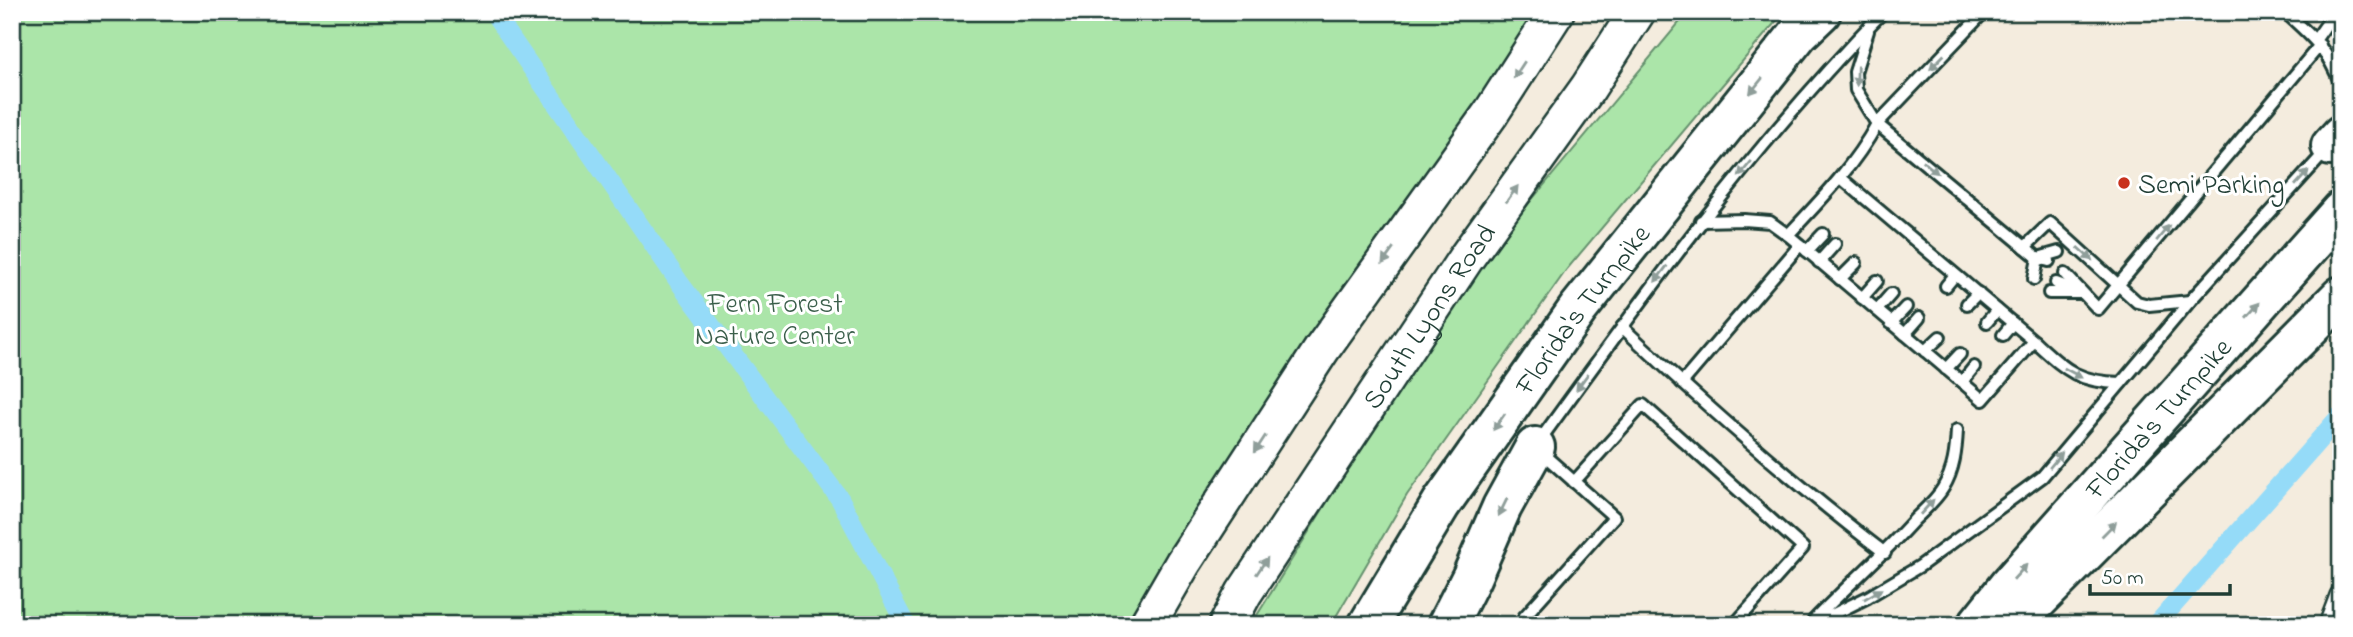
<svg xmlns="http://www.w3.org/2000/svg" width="2353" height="637" viewBox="0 0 2353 637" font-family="'Indie Flower',sans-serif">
<rect width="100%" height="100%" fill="#f4ecde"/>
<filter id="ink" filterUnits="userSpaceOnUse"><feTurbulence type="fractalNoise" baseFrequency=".0143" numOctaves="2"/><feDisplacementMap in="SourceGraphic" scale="14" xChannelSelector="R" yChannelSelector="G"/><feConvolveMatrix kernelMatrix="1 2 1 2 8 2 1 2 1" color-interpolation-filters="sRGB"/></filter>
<g filter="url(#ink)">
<g fill="#abe5a9" stroke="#65916e" stroke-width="2">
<polygon points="12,12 1539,12 1153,625 12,625"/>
<polygon points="1688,12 1784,12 1567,269 1407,495 1331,625 1251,625 1401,383 1510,226"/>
</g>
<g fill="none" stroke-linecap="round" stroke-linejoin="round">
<g stroke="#95dbf8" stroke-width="19">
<polyline points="493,12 679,282 840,499 906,625"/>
<polyline points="2156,625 2341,415"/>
</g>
<defs>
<g id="service">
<path d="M2285 12C2312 36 2328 50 2341 85"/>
<polyline points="1868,31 1855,72 1856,90 1877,124 2025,247 2038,258 2049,261"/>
<polyline points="2316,39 2335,12"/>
<polyline points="1701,221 1744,220 1770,222 1788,235"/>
<polyline points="1800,245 1983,400 2034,341 1841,178"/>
<polyline points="2025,247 2050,223 2137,302 2149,305 2190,301"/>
<polyline points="1807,251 1823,234"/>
<polyline points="2038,258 2059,252"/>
<polyline points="1819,262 1835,244"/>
<polyline points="2065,274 2098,309 2320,45"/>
<polyline points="1840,279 1856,263"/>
<polyline points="2034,279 2038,258"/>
<polyline points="2056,283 2075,290"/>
<polyline points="1946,286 1955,275"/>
<polyline points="2049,293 2081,293"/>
<polyline points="1862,298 1877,281"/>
<polyline points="1967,304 1978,293"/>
<polyline points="1877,310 1891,294"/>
<polyline points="1987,322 1997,310"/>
<polyline points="1891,323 1906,307"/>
<path d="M1622 327C1706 406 1793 483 1885 553"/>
<polyline points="1905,334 1919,318"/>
<polyline points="2003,335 2013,323"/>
<path d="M2034 341C2065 369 2076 382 2121 383"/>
<polyline points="1925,351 1940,337"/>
<polyline points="1946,369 1960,354"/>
<polyline points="1962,382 1974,367"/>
<path d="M1682 383 1800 245 1788 235C1821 200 1854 166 1877 124L1984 12"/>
<polyline points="1574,482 1643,405 1803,548 1734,625"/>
<path d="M1814 620C1847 586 1883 555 1914 520 1924 510 1936 500 1943 488 1954 470 1956 451 1957 430"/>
<path d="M1532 625 1524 617 1614 517 1535 447C1644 296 1753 145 1883 12"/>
<polyline points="1812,625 1868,597 1920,566 2042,477 2190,301 2327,150"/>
</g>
<polyline id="minor" points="2330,625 2341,596"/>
<g id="primary">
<polyline points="1147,625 1183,563 1322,349 1491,113 1556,12"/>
<path id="s1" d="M1227 625 1244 593 1466 258 1588 88 1637 12"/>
</g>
<g id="motorway">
<polyline points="2331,146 2341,135"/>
<path id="s2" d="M1368 625 1441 504 1578 309 1799 33 1821 12"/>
<polyline points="1447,625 1471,578 1502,507 1535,447"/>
<path id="s3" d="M1977 625 2009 585 2341 211"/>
<polyline points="2006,625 2032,606 2341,296"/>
</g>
</defs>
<use href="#service" stroke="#1f3d34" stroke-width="16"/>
<use href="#minor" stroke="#1f3d34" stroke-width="26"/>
<use href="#primary" stroke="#1f3d34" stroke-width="40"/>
<use href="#motorway" stroke="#1f3d34" stroke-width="44"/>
<use href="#service" stroke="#fff" stroke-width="10"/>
<use href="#minor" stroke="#fff" stroke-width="21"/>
<use href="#primary" stroke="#fff" stroke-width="35"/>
<use href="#motorway" stroke="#fff" stroke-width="38"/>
</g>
<defs><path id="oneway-solid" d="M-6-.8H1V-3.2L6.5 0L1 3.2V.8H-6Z" transform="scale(1.75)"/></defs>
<g fill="#8f9e9a">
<use href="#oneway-solid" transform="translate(1937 62) rotate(134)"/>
<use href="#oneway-solid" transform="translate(1519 70) rotate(123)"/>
<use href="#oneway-solid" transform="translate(1857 76) rotate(92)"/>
<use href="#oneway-solid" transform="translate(1756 86) rotate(129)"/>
<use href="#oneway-solid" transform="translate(1930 167) rotate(39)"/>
<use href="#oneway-solid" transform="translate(1745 169) rotate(130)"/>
<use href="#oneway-solid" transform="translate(2302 178) rotate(-48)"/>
<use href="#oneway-solid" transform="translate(1512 194) rotate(-54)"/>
<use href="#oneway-solid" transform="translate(2163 233) rotate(-50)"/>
<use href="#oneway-solid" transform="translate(2085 254) rotate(42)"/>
<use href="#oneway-solid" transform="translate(1388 256) rotate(126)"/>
<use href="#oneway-solid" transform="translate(1661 274) rotate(127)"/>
<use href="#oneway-solid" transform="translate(2253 310) rotate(-48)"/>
<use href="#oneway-solid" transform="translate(2073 373) rotate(29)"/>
<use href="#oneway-solid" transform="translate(1582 382) rotate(126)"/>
<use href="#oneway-solid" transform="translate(1499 422) rotate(125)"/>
<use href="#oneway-solid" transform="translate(1260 444) rotate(123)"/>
<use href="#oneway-solid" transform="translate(2056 460) rotate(-50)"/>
<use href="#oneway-solid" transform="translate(1503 507) rotate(116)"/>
<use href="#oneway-solid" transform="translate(1927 507) rotate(-48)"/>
<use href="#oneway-solid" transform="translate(2109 529) rotate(-45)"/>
<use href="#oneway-solid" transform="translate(1262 566) rotate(-56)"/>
<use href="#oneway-solid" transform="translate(2020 572) rotate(-48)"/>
<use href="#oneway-solid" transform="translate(1873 594) rotate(-30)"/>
</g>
</g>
<circle fill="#c8321e" stroke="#fff" stroke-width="2.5" cx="2124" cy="183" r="7"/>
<g text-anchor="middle" stroke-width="6" stroke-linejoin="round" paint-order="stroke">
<g font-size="28" fill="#1f3d34" stroke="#fff" text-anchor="start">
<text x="2138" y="193">Semi Parking</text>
</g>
<g font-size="28" fill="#3b5f4b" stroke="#fff">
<text x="775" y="312">Fern Forest<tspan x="775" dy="32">Nature Center</tspan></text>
</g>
<g font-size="28" fill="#1f3d34" stroke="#fff">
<text dy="10" stroke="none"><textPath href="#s2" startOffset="382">Florida's Turnpike</textPath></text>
<text dy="10" stroke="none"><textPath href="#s1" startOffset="369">South Lyons Road</textPath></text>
<text dy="10" stroke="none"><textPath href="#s3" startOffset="275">Florida's Turnpike</textPath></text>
</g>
</g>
<rect width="2353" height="637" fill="none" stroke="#fff" stroke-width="42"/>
<rect x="21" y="21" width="2311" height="595" fill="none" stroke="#1f3d34" stroke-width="2.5" filter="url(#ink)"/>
<path d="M2090 584v10h140v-10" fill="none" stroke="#1f3d34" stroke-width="3.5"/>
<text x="2101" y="584" font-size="21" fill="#1f3d34" stroke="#ffffff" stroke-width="5" paint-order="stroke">50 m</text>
</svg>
